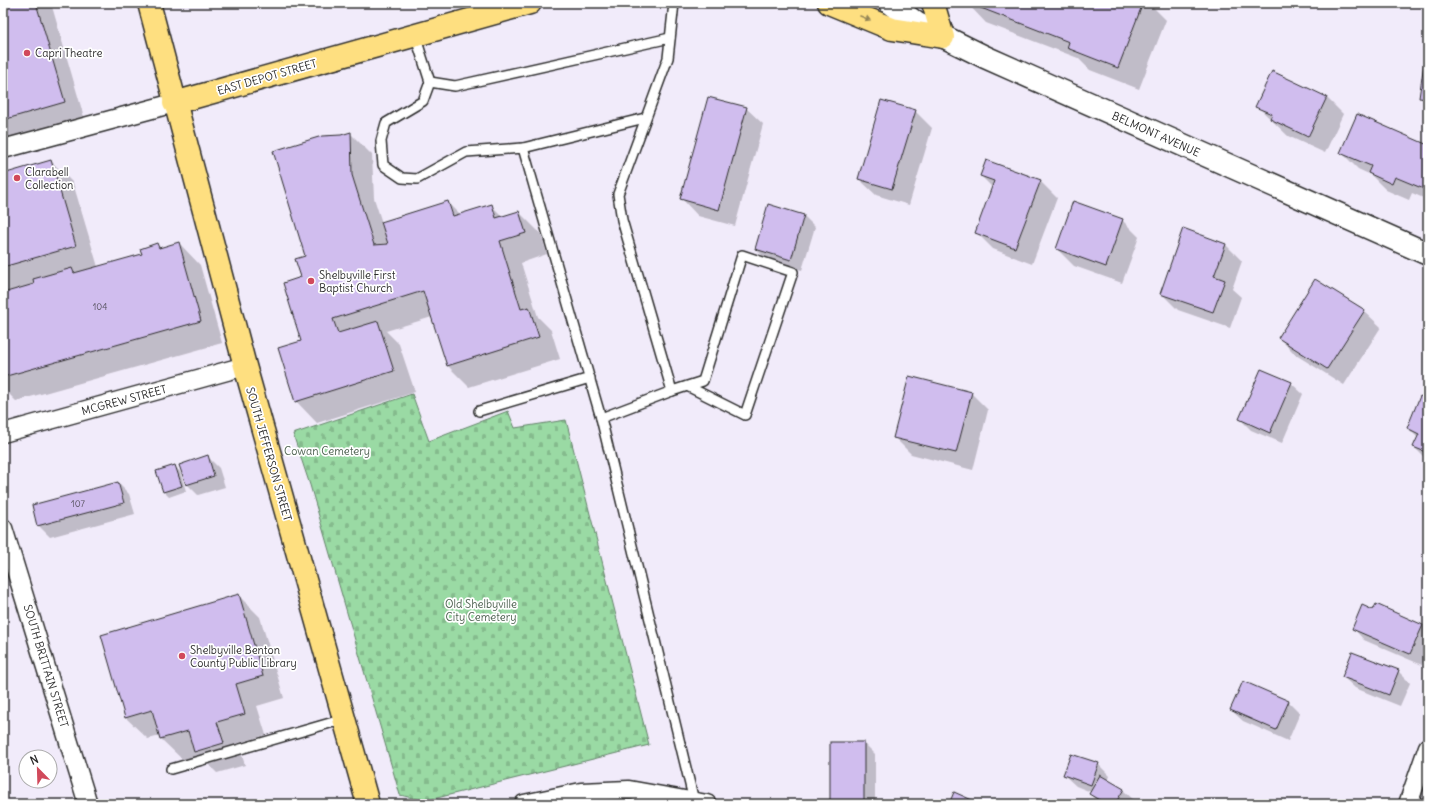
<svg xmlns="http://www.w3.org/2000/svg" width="1431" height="807" viewBox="0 0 1431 807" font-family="Delius,sans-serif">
<defs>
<pattern id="cemetery-stones" width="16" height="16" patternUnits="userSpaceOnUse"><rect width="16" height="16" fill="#9adaa4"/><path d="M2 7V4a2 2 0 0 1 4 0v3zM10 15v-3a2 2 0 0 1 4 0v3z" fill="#85bb8d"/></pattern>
</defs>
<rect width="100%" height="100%" fill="#f1ebfa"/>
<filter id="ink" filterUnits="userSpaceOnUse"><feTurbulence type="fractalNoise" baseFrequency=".025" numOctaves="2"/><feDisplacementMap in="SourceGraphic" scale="8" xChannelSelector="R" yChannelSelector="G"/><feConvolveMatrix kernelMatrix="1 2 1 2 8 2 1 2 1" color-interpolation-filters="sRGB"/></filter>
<g filter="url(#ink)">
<polygon fill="url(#cemetery-stones)" stroke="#628268" points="412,394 429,441 508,411 515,428 566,420 649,745 425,801 400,795 310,485 293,434"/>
<g fill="#0003">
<polygon points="3,3 51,3 86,124 3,148"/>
<polygon points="967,3 1031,3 1040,6 1042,3 1149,3 1166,20 1139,89 1090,70 1078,58 986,23"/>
<polygon points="1428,64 1428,105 1421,98"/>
<polygon points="1327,98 1343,114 1325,153 1288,136 1257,106"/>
<polygon points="746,108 763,124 735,226 698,216 682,199"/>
<polygon points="915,111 932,128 909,205 876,195 859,179"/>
<polygon points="350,133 372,155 374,198 382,223 448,202 461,215 491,205 503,217 519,212 541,234 547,254 521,263 538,317 551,330 560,359 469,387 447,365 432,317 386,331 399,344 415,392 317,423 296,401 302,341 302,278 307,257 341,136"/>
<polygon points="1428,146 1428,200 1412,193 1409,200 1386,190 1371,175 1358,169 1341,152"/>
<polygon points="51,161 73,183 98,267 143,255 157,245 161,248 179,243 200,265 222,343 16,401 3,388 3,175"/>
<polygon points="981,176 1040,181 1057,198 1032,264 993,249 976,232 993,188"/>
<polygon points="804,216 815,227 802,270 767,260 756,249"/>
<polygon points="1122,220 1139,237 1122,283 1074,266 1057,249"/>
<polygon points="1225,244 1242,261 1232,289 1241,297 1230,328 1178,310 1161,293"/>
<polygon points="1364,311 1381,327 1344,385 1296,355 1279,338"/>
<polygon points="1291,383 1303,394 1282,443 1251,430 1240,419"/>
<polygon points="971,393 988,410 973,470 911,454 894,437"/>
<polygon points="1428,400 1428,461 1414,447 1418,438 1408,428"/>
<polygon points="208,457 219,468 225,487 198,495 187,484"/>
<polygon points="175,466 180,472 186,491 169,497 163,491"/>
<polygon points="118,483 129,494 135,514 50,537 38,525"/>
<polygon points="238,595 260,617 284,698 257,706 266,735 238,743 245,765 217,773 200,756 183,760 161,739 160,736 148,739 126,718 102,636"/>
<polygon points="1374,612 1423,626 1428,631 1428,650 1422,665 1364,640 1353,628"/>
<polygon points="1398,671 1410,683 1400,706 1355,688 1343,677"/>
<polygon points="1288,701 1300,713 1288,741 1243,721 1231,710"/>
<polygon points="864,743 875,754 875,804 831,804"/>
<polygon points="1098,764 1110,776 1108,781 1123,790 1135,801 1133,804 1100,804 1090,794 1091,792 1076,786 1064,775"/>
<polygon points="1023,801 1032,804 1022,804"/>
</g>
<g fill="#d0bdee" stroke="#2b2b2b">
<polygon points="3,3 36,3 65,102 3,120"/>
<polygon points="968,3 1034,3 1040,5 1040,3 1143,3 1118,68 1067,48 1069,42"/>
<polygon points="1424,63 1428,63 1428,99 1419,98"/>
<polygon points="1272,71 1327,97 1308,137 1270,119 1272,114 1255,107"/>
<polygon points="708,97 747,107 719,210 680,199"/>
<polygon points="881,100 916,110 892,189 858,179"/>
<polygon points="1357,114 1428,145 1428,179 1424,189 1395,177 1392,184 1368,173 1371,166 1340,153"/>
<polygon points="351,132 352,175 374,245 388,244 381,222 448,201 453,216 492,204 496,218 519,211 526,233 500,241 521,309 529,307 539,337 447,366 423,291 333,319 338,333 378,321 394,371 295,402 278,348 301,341 283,283 301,277 295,259 305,256 273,151 322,136 341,135"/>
<polygon points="51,160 76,246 3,267 3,174"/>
<polygon points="986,160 1041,180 1015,248 975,233 994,181 980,176"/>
<polygon points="1073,201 1123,219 1106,267 1056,249"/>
<polygon points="768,204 804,215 791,260 755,249"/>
<polygon points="1183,228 1226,244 1214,276 1225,280 1213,312 1160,294"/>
<polygon points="179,242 201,321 3,377 3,293 34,284 33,279 72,268 74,273 142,254 140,249 157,243 159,248"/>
<polygon points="1315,279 1365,310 1327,369 1278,338"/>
<polygon points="1261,369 1292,382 1270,433 1239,419"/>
<polygon points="909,376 972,392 956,453 893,438"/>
<polygon points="1420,396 1428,399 1428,453 1413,447 1419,434 1407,428"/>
<polygon points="208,455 214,476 186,485 179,465"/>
<polygon points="175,465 182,486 163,492 156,471"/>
<polygon points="118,482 124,503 37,526 32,505"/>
<polygon points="239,594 263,676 236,684 245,714 217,722 224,743 194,752 188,731 160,739 152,710 125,718 101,635"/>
<polygon points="1376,604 1423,625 1410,654 1352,629 1362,605 1373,610"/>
<polygon points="1352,652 1399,670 1389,695 1342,677"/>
<polygon points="1243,681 1289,701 1276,730 1230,710"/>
<rect x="830" y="742" width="34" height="62"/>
<polygon points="1071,754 1099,763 1091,785 1063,775"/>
<polygon points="1100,775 1124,789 1115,804 1106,804 1089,794"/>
<polygon points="954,792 981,804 949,804"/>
</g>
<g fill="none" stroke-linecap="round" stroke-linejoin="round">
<defs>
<g id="lane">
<polyline points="415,35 430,82 423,101 386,123 381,141 383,165 402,178 417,179 466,152 523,148 601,418 672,391 622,220 618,194 668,58 674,3"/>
<polyline points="430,82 455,86 670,38"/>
<polyline points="523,148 645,118"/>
<polyline points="672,391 703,381 742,255 793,272 745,415 687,386"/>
<polyline points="479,411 590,378"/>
<polyline points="601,418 694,801"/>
<polyline points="171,769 344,719"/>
</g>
<g id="street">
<polyline points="3,149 174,103"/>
<polyline points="3,433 245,366"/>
<polyline points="3,528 88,804"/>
<polyline points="524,804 581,792 629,790 707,804"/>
<polyline points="1408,804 1428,747"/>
</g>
<polyline id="secondary" points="890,3 916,23 985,57 1428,254"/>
<g id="primary">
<polyline points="149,3 245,366 368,804"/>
<polyline points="829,3 892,29 943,37 933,3"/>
<polyline points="174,103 530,3"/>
</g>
</defs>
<use href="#lane" stroke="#2b2b2b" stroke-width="12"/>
<use href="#street" stroke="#2b2b2b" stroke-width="21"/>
<use href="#secondary" stroke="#2b2b2b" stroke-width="25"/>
<use href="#primary" stroke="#2b2b2b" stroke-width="25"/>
<use href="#lane" stroke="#fff" stroke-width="9"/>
<use href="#street" stroke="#fff" stroke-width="18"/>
<use href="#secondary" stroke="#fff" stroke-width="22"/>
<use href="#primary" stroke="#fedf80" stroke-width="22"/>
</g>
<defs><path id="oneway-solid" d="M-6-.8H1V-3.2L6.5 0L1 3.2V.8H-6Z"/></defs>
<use fill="#948556" href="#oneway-solid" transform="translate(865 18) rotate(22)"/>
</g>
<g fill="#d1495b" stroke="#fff" stroke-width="1.5">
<circle cx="27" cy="53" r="4"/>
<circle cx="17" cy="178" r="4"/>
<circle cx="311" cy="281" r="4"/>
<circle cx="182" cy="656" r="4"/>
</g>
<g text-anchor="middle" stroke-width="3.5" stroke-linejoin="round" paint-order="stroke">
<g font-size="9" fill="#54505c">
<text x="100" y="310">104</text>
<text x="78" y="507">107</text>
</g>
<g font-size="11" fill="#2b2b2b" stroke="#fff" text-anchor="start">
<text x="35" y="57">Capri Theatre</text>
<text x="25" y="176">Clarabell<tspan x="25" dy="13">Collection</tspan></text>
<text x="319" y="279">Shelbyville First<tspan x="319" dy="13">Baptist Church</tspan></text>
<text x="190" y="654">Shelbyville Benton<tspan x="190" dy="13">County Public Library</tspan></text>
</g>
<g font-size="11" fill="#2b2b2b" stroke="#fff">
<text transform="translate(267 77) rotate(-16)" y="4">EAST DEPOT STREET</text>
<text transform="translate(1156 134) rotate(24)" y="4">BELMONT AVENUE</text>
<text transform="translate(124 400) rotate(-15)" y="4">MCGREW STREET</text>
<text transform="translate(269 454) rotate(74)" y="4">SOUTH JEFFERSON STREET</text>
<text transform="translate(46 666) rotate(73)" y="4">SOUTH BRITTAIN STREET</text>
</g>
<g font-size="11" fill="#4c604f" stroke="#fff">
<text x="327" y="455">Cowan Cemetery</text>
<text x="481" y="608">Old Shelbyville<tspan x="481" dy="13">City Cemetery</tspan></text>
</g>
</g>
<rect width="1431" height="807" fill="none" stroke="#fff" stroke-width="16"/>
<rect x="8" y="8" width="1415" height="791" fill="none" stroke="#2b2b2b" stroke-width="1.5" filter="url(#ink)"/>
<g transform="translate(38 769) rotate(337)"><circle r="19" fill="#ffffff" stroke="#aaaaaa"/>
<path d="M0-3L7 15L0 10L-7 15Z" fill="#d1495b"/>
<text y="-6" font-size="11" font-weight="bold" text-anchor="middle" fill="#2b2b2b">N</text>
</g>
</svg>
